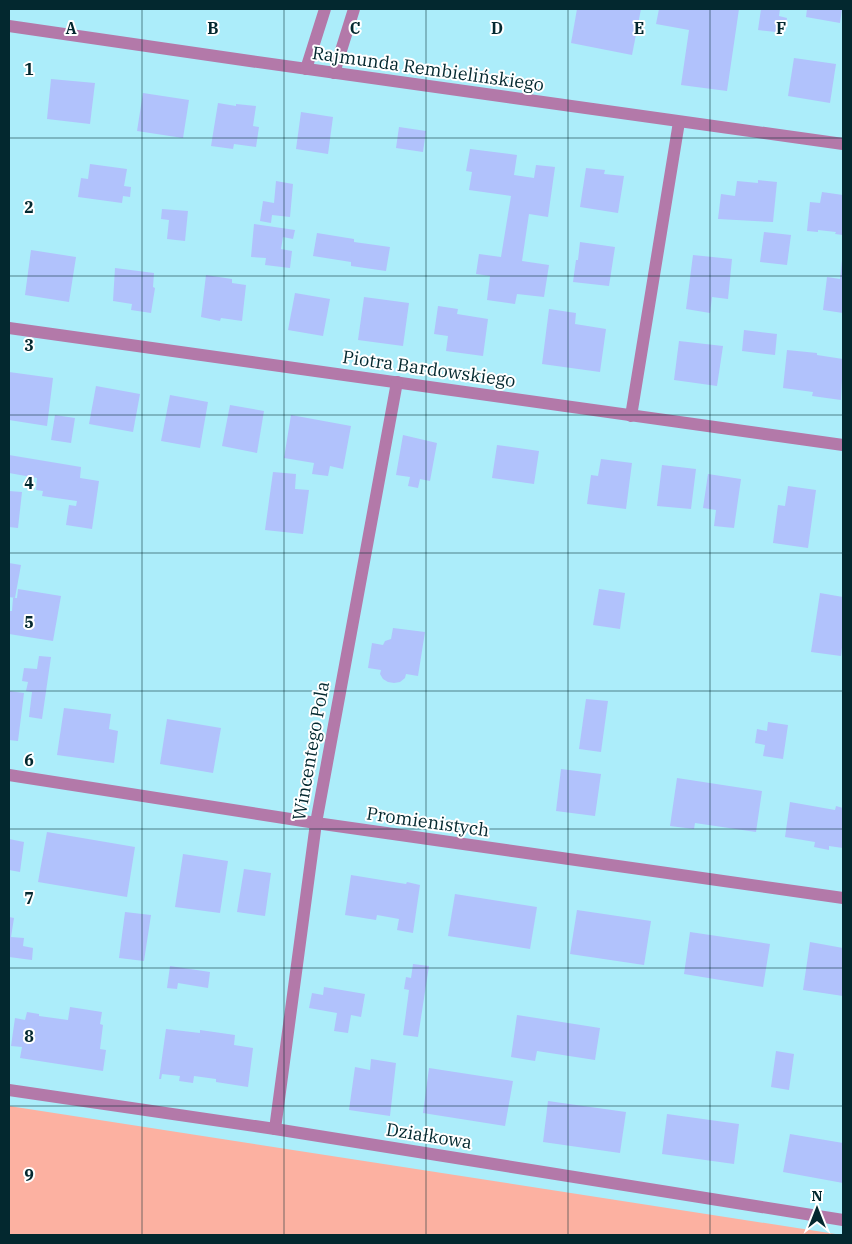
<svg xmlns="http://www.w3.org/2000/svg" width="852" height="1244" viewBox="0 0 852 1244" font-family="'IBM Plex Serif',serif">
<rect width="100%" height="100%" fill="#acedfa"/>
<polygon fill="#fcb1a1" points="9,1106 842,1235 9,1235"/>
<g fill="#b1c2fc">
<polygon points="577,9 641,9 632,55 571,43"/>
<polygon points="659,9 739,9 727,91 681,85 689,30 656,24"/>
<polygon points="761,9 780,9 779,16 787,18 785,32 777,31 776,32 758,30"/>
<polygon points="807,9 842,9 840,23 806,17"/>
<polygon points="794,58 836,64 830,103 788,96"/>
<polygon points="51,79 95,83 90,124 47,119"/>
<polygon points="143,93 189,100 183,138 137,131"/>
<polygon points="218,103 236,106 236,104 256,106 253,126 259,127 256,147 234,144 233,149 211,146"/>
<polygon points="301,112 333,117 328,154 296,149"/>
<polygon points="399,127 426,131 423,152 396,148"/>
<polygon points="470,149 517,155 514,175 534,178 536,165 555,167 548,217 529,214 522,261 549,265 544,297 517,294 515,304 487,300 490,276 476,274 479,254 501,257 511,196 469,190 472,172 466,171"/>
<polygon points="90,164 127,169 124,186 131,187 130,197 123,196 122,203 78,197 81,178 88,179"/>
<polygon points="586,168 605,170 604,174 624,176 618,213 580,207"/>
<polygon points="758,180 777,182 773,222 718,219 721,194 735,196 737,181 758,183"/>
<polygon points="276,181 293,184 290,217 272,215 271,223 260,221 263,201 274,203"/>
<polygon points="822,192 843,195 843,235 835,234 836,232 818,230 818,232 807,231 810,202 820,203"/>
<polygon points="162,209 188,211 185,241 167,239 169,220 161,219"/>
<polygon points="254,224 295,230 293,239 283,237 281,249 292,251 290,268 265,265 266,258 251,257"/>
<polygon points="764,232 791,235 787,265 760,262"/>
<polygon points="317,233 354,239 354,242 390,247 386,271 351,266 351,262 313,256"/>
<polygon points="580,242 615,247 609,286 573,282 576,260 578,260"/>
<polygon points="31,250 76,257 69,302 25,295"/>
<polygon points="693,255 732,259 728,299 712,297 710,313 686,309"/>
<polygon points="842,260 843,313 823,310 827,277 840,279"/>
<polygon points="115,268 154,273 153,287 155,288 151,313 131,310 132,304 113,301"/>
<polygon points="206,275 232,279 232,283 246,285 242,321 221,318 220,321 201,317"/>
<polygon points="295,293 330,299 323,336 288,330"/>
<polygon points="364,297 409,303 403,346 358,340"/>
<polygon points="438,306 458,309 457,314 488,319 483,356 446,351 448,336 434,334"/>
<polygon points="549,309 576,313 575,324 606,329 600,372 542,364"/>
<polygon points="744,330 777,334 775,355 742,351"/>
<polygon points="679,341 723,346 717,386 674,380"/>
<polygon points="787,350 817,353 817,355 843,359 841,400 812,396 813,392 783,388"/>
<polygon points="9,372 53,378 47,426 9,420"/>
<polygon points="96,386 140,394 133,432 89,424"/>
<polygon points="170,395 208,402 200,448 161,441"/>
<polygon points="230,405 264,411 257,453 222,446"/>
<polygon points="55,415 75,418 71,443 51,440"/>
<polygon points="291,415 351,426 343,469 330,466 328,476 312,474 314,463 284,458"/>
<polygon points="403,435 437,443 430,481 420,479 418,488 408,486 410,477 396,475"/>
<polygon points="497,445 539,451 534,484 492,478"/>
<polygon points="9,455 81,467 80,478 99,481 92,529 66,525 69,505 76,506 77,501 42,496 43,491 36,490 37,478 9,473"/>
<polygon points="601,459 632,463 626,509 587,504 591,475 598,476"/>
<polygon points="662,465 696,469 691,509 657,506"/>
<polygon points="273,472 296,474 295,489 309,490 303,534 265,530"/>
<polygon points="708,474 741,479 734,528 714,526 716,510 703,508"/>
<polygon points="788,486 816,490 808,548 773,543 778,505 785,506"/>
<polygon points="9,491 22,492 18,528 9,527"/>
<polygon points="9,563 21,565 15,598 9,597"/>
<polygon points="18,589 61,596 53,641 9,634 9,611 12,611 13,598 17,598"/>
<polygon points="599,589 625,593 620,629 593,625"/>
<polygon points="820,593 843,597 843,639 841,656 811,652"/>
<polygon points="393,628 425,632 418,676 406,674 405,678 400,682 394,683 388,682 383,679 380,674 381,670 368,668 372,643 383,645 385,641 391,639"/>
<polygon points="39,656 51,657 42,719 29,717 32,692 26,691 28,682 22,681 24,668 37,669"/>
<polygon points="9,691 24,693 18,741 9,740"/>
<polygon points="586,699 608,701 601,752 579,749"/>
<polygon points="64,708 111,714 109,729 118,731 114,763 57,755"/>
<polygon points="167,719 221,728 213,773 160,764"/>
<polygon points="768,722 788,725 783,759 763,756 765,745 755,743 757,729 767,731"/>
<polygon points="561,769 601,774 595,816 556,811"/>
<polygon points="677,778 762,791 756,832 695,823 694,829 670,826"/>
<polygon points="790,802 835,810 836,806 843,808 843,848 829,846 829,850 814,847 815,842 785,837"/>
<polygon points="47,832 135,847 127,897 38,882"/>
<polygon points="9,839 24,842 20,872 9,870"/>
<polygon points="183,854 228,861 220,913 175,907"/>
<polygon points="244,869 271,873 265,916 237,912"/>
<polygon points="351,875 406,884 407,882 420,885 413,933 397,930 399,919 377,915 376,920 345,915"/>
<polygon points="455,894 537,907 530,949 448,936"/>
<polygon points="577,910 651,921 644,965 570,954"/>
<polygon points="125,912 151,915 144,961 119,958"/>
<polygon points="9,917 14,918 11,937 24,938 23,946 33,948 32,960 9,957"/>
<polygon points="690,932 770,944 763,987 684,974"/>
<polygon points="810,942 843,948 843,996 803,990"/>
<polygon points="413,964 429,966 418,1037 403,1035 409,990 404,989 406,977 411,978"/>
<polygon points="170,966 210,972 208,988 178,983 177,989 167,988"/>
<polygon points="324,987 365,994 361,1017 351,1015 348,1033 334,1031 337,1013 309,1008 312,993 323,995"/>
<polygon points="70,1007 102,1012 100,1024 103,1025 100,1049 106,1050 103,1071 20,1058 22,1047 11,1046 15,1018 25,1020 27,1012 39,1014 39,1016 68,1020"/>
<polygon points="517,1015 600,1028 595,1060 537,1051 535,1061 511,1057"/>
<polygon points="166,1029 200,1033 200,1030 235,1035 234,1045 253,1048 248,1087 216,1082 216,1079 194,1076 193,1083 179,1081 180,1076 162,1074 161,1079 159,1079"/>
<polygon points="776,1051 794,1054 789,1090 771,1087"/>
<polygon points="371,1059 396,1063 390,1116 349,1110 355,1067 370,1070"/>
<polygon points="429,1068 513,1081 505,1126 423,1113"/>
<polygon points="548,1101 626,1112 620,1153 543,1142"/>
<polygon points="667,1114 739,1124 734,1164 662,1154"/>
<polygon points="790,1134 843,1143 843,1183 783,1172"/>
</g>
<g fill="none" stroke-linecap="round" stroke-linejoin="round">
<g stroke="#b379a9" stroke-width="12">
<polyline points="9,26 250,61 843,144"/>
<polyline points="306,69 325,9"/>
<polyline points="334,73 354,9"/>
<polyline points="9,328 843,445"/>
<polyline points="631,416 679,122"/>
<polyline points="9,775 316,823 843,898"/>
<polyline points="9,1090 275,1129 843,1220"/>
<polyline points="275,1129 316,823 397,382"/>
</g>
</g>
<path fill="none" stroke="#03282f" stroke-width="1" stroke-opacity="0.55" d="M142 9V1235M284 9V1235M426 9V1235M568 9V1235M710 9V1235M9 138H843M9 276H843M9 415H843M9 553H843M9 691H843M9 829H843M9 968H843M9 1106H843"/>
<g text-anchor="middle" stroke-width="4" stroke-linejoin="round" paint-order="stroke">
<g font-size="18" fill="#03282f" stroke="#fff">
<text transform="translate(428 69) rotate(8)" y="6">Rajmunda Rembielińskiego</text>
<text transform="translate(429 369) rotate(8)" y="6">Piotra Bardowskiego</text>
<text transform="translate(311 751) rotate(-80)" y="6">Wincentego Pola</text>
<text transform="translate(428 822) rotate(8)" y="6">Promienistych</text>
<text transform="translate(429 1136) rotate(9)" y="6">Działkowa</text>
</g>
</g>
<g font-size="16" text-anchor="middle" font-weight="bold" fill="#03282f" stroke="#fff" stroke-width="4" stroke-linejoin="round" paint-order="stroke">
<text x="71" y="34">A</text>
<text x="213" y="34">B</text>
<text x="355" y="34">C</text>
<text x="497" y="34">D</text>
<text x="639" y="34">E</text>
<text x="781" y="34">F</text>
<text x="29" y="75">1</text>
<text x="29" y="213">2</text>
<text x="29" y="351">3</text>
<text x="29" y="489">4</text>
<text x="29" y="628">5</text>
<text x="29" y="766">6</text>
<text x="29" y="904">7</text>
<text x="29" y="1042">8</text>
<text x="29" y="1181">9</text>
</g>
<rect width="852" height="1244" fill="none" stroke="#03282f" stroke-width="20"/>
<g transform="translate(817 1209)" stroke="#ffffff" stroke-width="4" paint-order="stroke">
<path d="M0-4L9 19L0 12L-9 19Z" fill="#03282f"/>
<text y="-8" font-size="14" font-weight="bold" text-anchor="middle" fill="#03282f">N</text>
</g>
</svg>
